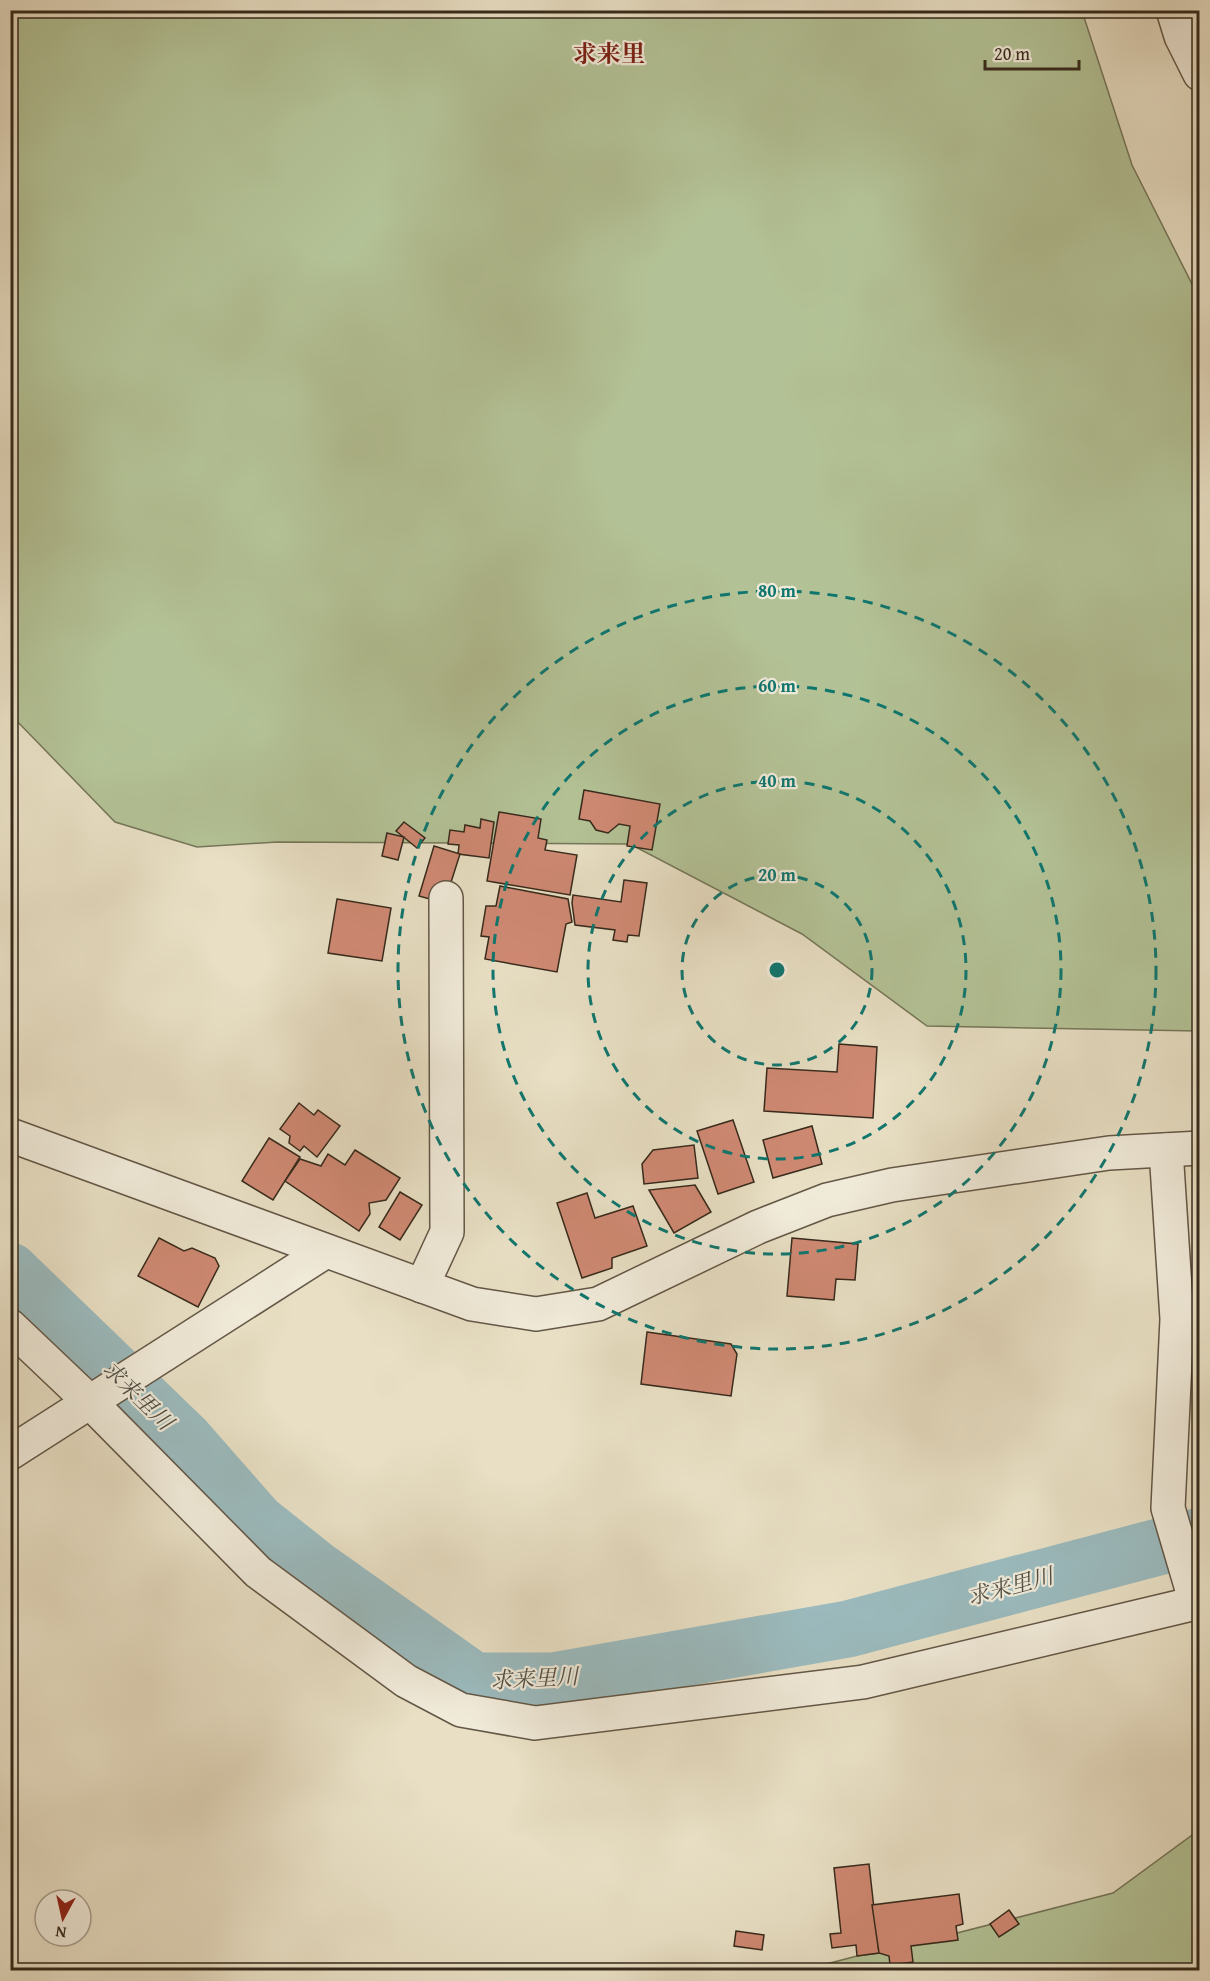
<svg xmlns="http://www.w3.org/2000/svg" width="1210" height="1981" viewBox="0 0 1210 1981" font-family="'Gentium Book Plus','Noto Serif JP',serif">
<rect width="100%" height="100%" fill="#e8dfc4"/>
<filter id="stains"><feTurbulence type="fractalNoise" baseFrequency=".00333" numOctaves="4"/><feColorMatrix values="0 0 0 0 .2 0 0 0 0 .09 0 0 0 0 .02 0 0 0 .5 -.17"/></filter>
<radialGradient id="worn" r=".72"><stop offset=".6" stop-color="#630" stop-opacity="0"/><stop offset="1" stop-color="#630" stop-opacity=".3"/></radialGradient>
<g fill="#b3c296" stroke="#757659" stroke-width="1.5">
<polygon points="10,11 1082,11 1132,165 1199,298 1199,1031 927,1026 802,934 630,844 277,842 197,847 115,822 11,715"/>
<polygon points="1199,1832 1199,1970 803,1970 857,1956 879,1953 1113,1893 1195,1833"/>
</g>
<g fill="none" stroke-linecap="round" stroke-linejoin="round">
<polyline stroke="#9bbabd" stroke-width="57" points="10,1271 185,1440 257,1522 316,1569 474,1681 553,1681 848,1629 1200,1536"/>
</g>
<g fill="#cf8973" stroke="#372a1c" stroke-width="1.5">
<polygon points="584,790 660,804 652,850 627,846 630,826 619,824 608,833 596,830 590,821 579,819"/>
<polygon points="499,812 541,819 538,838 547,840 545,850 577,855 570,895 487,881"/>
<polygon points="481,819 494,822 489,858 458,854 459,845 448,844 450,830 464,832 465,825 480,828"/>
<polygon points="404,822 425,838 417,848 396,831"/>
<polygon points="387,833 404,837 398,860 382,856"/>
<polygon points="434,846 460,854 446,898 455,906 419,896"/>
<polygon points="624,880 647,883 639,936 628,935 627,942 613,940 615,930 575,925 572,903 573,895 621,902"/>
<polygon points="500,886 568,899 572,922 566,924 557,972 485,959 489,937 481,936 486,906 496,906"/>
<polygon points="337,899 391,908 382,961 328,953"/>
<polygon points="839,1044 877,1047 873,1118 764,1111 767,1068 837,1072"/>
<polygon points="299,1103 314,1115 318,1110 340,1126 317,1157 304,1146 300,1151 289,1143 290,1136 280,1129"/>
<polygon points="733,1120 754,1182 718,1194 697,1131"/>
<polygon points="812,1126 822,1164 773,1178 763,1140"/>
<polygon points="269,1138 300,1157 273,1200 242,1181"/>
<polygon points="694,1145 698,1178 644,1184 642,1164 653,1150"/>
<polygon points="355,1150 400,1178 386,1200 369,1203 370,1214 359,1231 285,1181 300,1159 321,1166 328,1154 345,1165"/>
<polygon points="695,1185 711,1212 674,1233 649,1190"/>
<polygon points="400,1192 422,1205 400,1240 379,1227"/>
<polygon points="587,1193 595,1218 633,1206 647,1246 612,1258 612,1268 582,1278 557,1203"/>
<polygon points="159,1238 184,1251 192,1248 215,1258 219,1266 198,1307 138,1276"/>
<polygon points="792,1238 858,1244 855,1280 836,1279 834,1300 787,1296"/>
<polygon points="647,1332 731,1344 737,1354 731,1396 641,1384"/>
<polygon points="869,1864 879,1953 857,1956 856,1945 832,1948 830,1934 841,1933 834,1868"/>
<polygon points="959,1894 963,1924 956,1926 958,1940 911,1946 913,1962 890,1965 889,1956 879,1953 872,1905"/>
<polygon points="1009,1910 1019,1924 999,1937 990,1924"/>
<polygon points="736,1931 764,1935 762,1950 734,1946"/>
</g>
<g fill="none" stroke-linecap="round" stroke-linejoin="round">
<defs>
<g id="minor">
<polyline points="1173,10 1181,36 1200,74"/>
<polyline points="10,1135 472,1304 536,1314 598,1304 758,1227 827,1200 892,1185 1109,1153 1200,1148"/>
<polyline points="1166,1150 1177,1319 1168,1508 1196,1603"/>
<polyline points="422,1286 447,1232 446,898"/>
<polyline points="10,1326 90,1402 258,1572 406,1681 461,1710 535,1723 863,1682 1200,1602"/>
<polyline points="10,1453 326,1251"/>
</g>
</defs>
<use href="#minor" stroke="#635746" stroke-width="36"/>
<use href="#minor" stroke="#f0ead9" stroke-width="33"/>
</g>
<g fill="none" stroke="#0f766e" stroke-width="3" stroke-dasharray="10 8">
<circle cx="777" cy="970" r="95"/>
<circle cx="777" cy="970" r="189"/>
<circle cx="777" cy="970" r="284"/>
<circle cx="777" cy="970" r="379"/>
</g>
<g text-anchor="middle" stroke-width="4.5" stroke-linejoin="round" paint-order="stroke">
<g font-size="22" font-style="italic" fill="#504e44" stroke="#f0ead9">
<text transform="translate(138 1395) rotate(44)" y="8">求来里川</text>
<text transform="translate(1010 1586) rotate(-15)" y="8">求来里川</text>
<text transform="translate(534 1678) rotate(-3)" y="8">求来里川</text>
</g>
<g font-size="24" font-weight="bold" fill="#7a1f14" stroke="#f0ead9">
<text x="609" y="62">求来里</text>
</g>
</g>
<circle cx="777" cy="970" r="9" fill="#0f766e" stroke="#f0ead9" stroke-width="3"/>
<g font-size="18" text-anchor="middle" font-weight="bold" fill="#0f766e" stroke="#f0ead9" stroke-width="4.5" stroke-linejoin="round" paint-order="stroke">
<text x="777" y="597">80 m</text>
<text x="777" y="692">60 m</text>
<text x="777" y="787">40 m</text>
<text x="777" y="881">20 m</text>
</g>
<rect width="1210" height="1981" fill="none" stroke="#e8dfc4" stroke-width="36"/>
<rect x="12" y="12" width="1186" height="1957" fill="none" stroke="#372a1c" stroke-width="3"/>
<rect x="18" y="18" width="1174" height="1945" fill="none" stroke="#372a1c" stroke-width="1.5"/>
<g transform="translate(63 1918) rotate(188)"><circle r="28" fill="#f0ead9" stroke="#a69d8d" stroke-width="1.5"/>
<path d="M0-4.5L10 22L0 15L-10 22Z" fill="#8f2418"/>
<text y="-9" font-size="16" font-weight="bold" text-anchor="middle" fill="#372a1c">N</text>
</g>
<path d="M985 60v9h94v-9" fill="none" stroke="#372a1c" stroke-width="3"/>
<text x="994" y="60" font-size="18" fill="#372a1c" stroke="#f0ead9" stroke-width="4.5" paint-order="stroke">20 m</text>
<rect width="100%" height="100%" filter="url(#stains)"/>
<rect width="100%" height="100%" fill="url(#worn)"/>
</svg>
